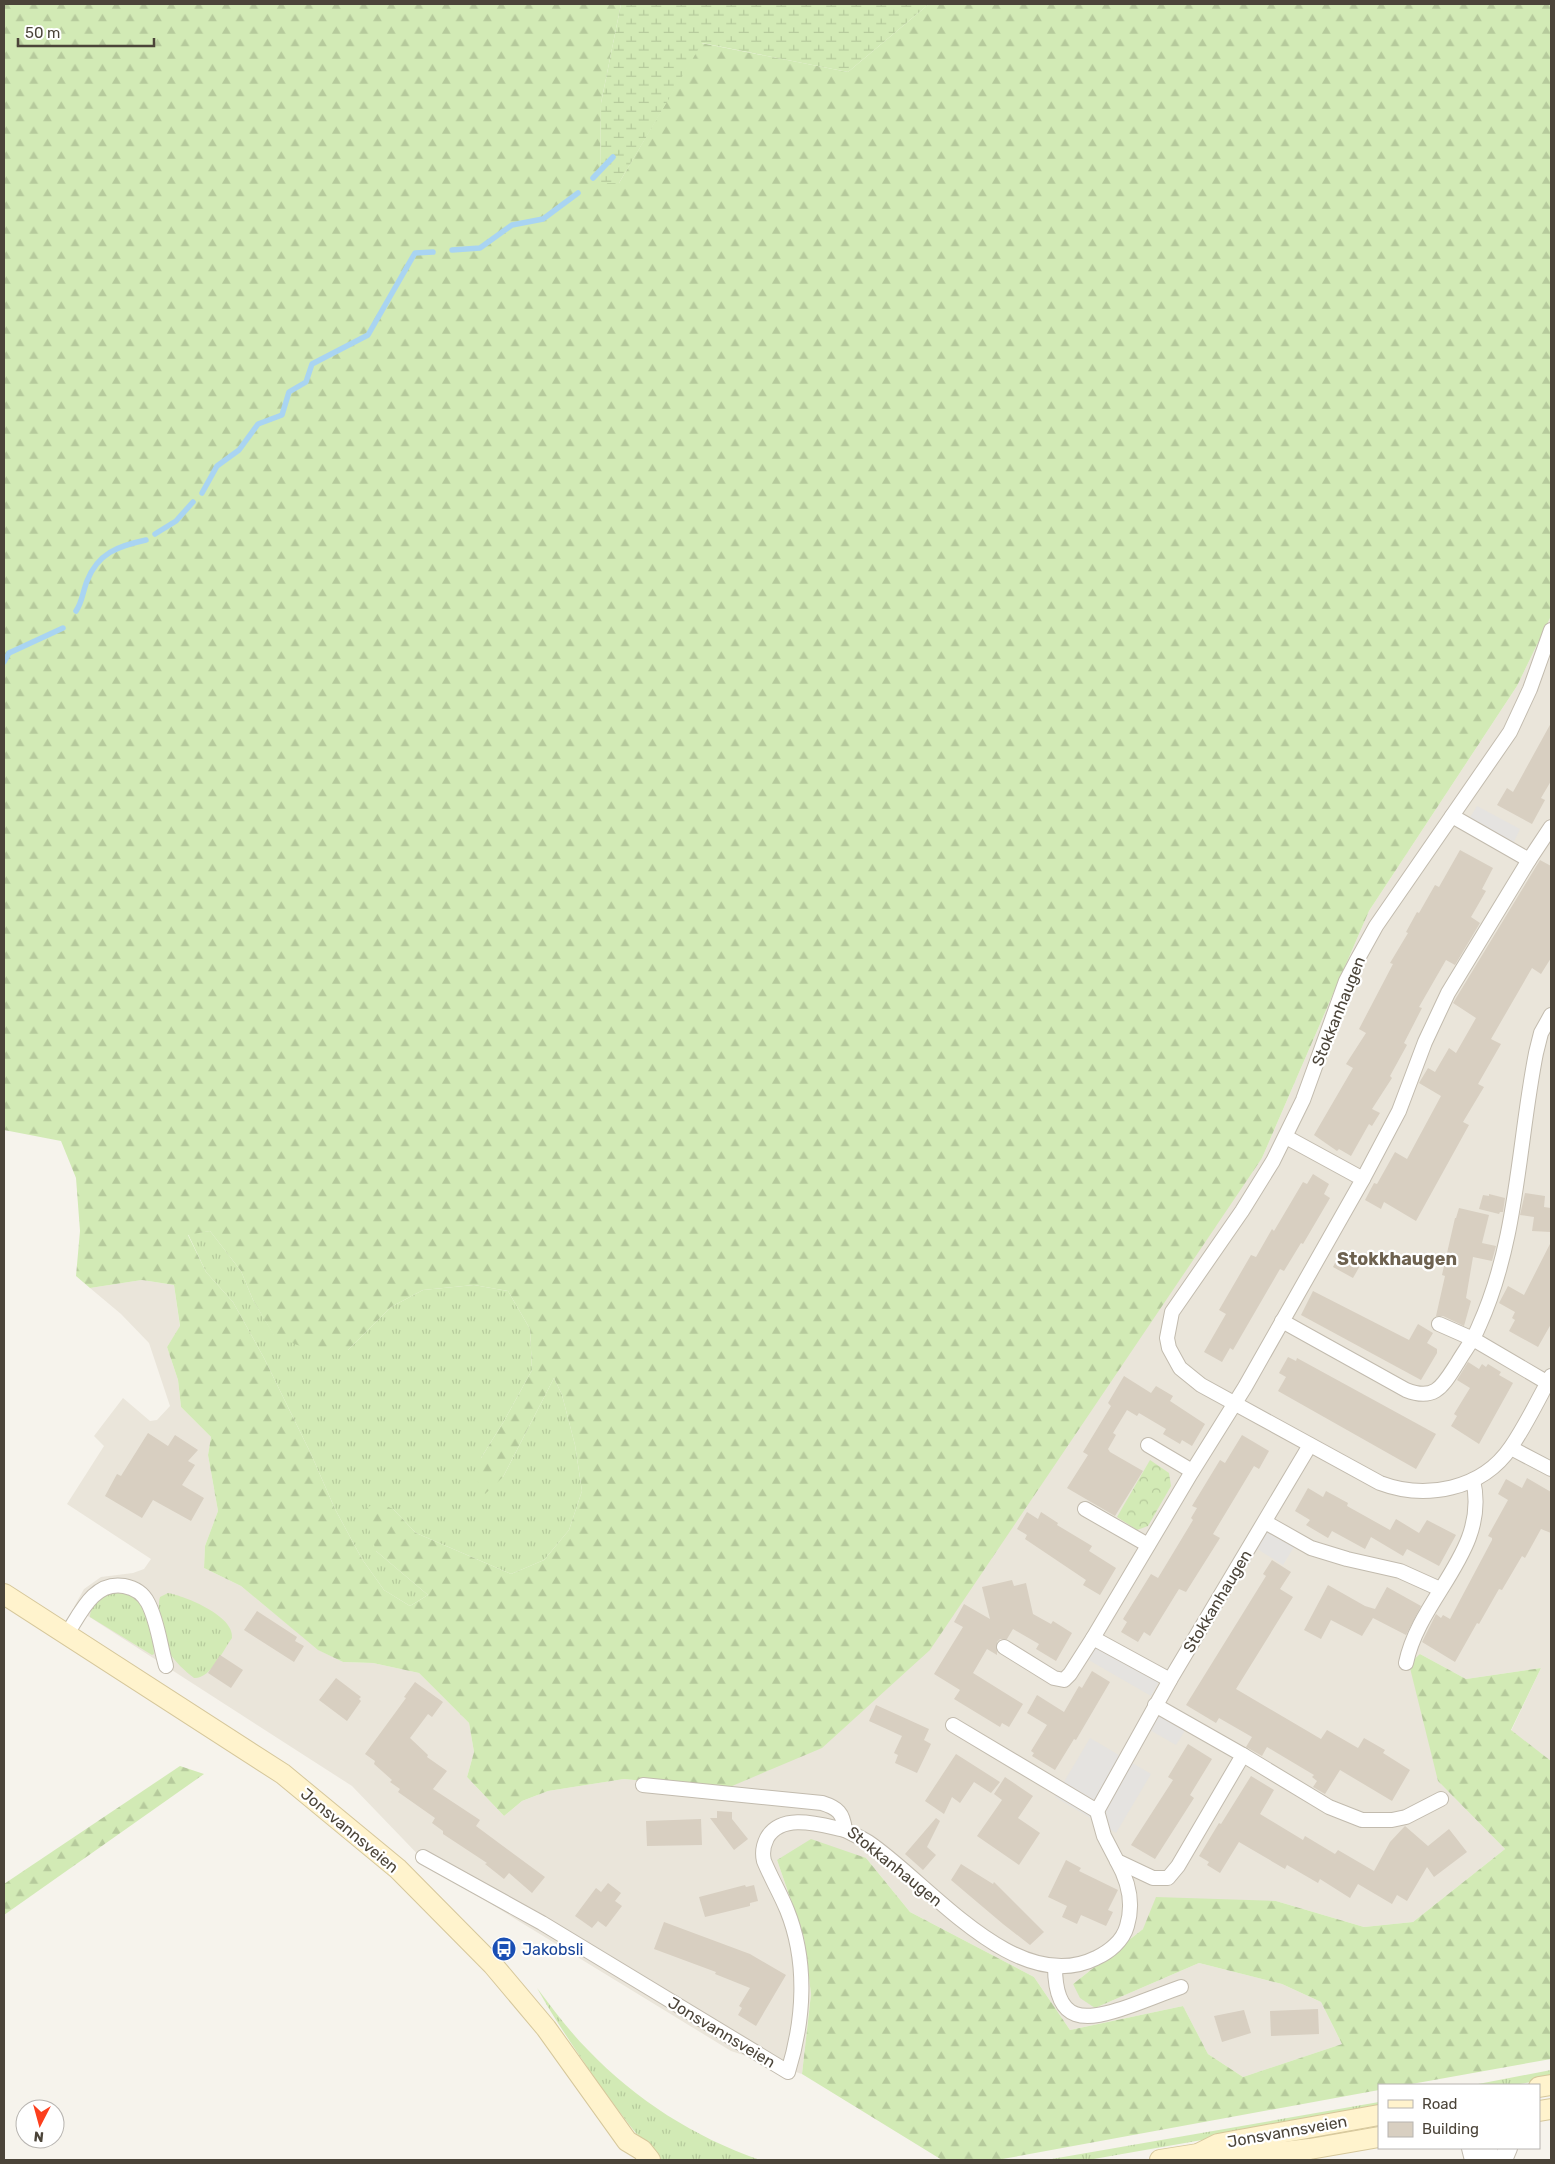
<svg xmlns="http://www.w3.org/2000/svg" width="1555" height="2164" viewBox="0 0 1555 2164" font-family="Rubik,sans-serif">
<defs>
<pattern id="grass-tufts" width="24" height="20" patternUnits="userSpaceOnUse" patternTransform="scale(1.25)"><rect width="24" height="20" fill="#d2eab5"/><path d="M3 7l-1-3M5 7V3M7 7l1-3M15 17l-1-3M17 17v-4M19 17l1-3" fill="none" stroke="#b6ca9c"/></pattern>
<pattern id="forest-firs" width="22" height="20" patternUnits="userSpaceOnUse" patternTransform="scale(1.25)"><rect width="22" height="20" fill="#d2eab5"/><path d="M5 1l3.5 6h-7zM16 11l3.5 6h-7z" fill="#b6ca9c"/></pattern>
<pattern id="wetland-marsh" width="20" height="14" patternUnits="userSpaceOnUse" patternTransform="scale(1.25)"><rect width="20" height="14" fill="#d2eab5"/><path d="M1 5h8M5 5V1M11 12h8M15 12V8" fill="none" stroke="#b6ca9c"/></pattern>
<pattern id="park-crowns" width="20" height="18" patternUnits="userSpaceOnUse" patternTransform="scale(1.25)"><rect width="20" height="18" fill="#d2eab5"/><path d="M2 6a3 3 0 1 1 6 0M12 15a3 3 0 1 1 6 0" fill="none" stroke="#b6ca9c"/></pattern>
</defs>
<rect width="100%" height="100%" fill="#f6f3ec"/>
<polygon fill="#eae5da" points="1551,616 1551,1761 1511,1731 1541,1668 1466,1679 1420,1654 1438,1781 1505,1849 1413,1922 1364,1927 1276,1901 1143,1929 1073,1984 1095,2008 1199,1963 1282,1984 1321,2002 1342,2044 1243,2077 1208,2054 1183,2006 1070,2030 1034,1977 910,1912 866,1858 777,1860 804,1938 811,1994 802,2074 731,2051 429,1866 352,1786 74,1607 84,1589 101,1577 133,1573 144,1569 151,1559 67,1504 104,1446 94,1436 123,1398 150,1421 157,1420 170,1406 149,1343 121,1314 90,1288 142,1280 174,1285 180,1327 167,1347 178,1380 181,1407 211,1437 208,1455 218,1511 205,1546 204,1568 241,1586 319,1650 343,1662 373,1663 419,1673 469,1723 474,1752 467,1777 504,1816 522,1801 548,1791 624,1779 725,1789 1262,1158 1369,911 1517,686"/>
<g fill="url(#grass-tufts)">
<polygon points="210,1231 241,1271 253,1300 274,1335 348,1350 391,1307 423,1290 474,1285 508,1291 530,1329 532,1370 504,1421 481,1458 503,1477 554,1378 562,1395 575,1445 582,1491 569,1530 544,1560 511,1574 416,1533 393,1509 376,1551 428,1595 410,1606 384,1590 362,1559 335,1509 311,1454 264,1358 233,1302 206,1272 188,1234"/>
<path d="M113 1591C118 1592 124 1592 128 1594 148 1602 153 1635 154 1654L152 1655 90 1617C91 1602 101 1598 113 1591Z"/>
<path d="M168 1593C185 1596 235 1616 232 1638 223 1650 211 1679 194 1678 185 1671 175 1662 169 1652 164 1641 156 1607 160 1597Z"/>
<path d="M537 1988C553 2009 569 2031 588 2050 636 2100 694 2137 760 2160H662C637 2138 619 2111 599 2084 577 2052 556 2022 537 1988Z"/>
<polygon points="1551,2070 1551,2079 1513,2085 1473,2085"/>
<polygon points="1379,2102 1379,2109 1088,2160 1046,2160"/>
</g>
<g fill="url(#forest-firs)" fill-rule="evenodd">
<path d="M4 4H621L601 103 600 183H619L701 43 848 72 929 4H1551V616L1517 686 1369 911 1262 1158 930 1650 822 1748 725 1789 624 1779 548 1791 522 1801 504 1816 467 1777 474 1752 469 1723 419 1673 373 1663 343 1662 318 1650 241 1586 204 1568 205 1546 218 1511 208 1455 211 1437 181 1407 178 1380 167 1347 180 1326 174 1285 142 1280 90 1288 76 1276 80 1231 76 1178 61 1141 4 1130ZM210 1231 241 1271 253 1300 274 1336 318 1353 348 1350 391 1307 423 1290 474 1285 508 1291 530 1329 532 1370 504 1421 481 1458 477 1480 485 1494 503 1477 554 1378 562 1395 575 1445 582 1491 569 1530 544 1560 511 1574 416 1533 393 1509 377 1502 363 1510 376 1551 428 1595 410 1606 384 1590 362 1559 335 1509 311 1454 264 1358 233 1302 206 1272 188 1235Z"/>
<polygon points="1420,1654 1466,1679 1541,1668 1511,1730 1551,1761 1551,2059 1406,2085 1379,2085 1379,2090 997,2160 942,2160 802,2074 811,1994 804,1938 777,1860 811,1839 866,1858 910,1912 1034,1977 1070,2030 1183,2006 1208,2054 1243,2077 1342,2044 1321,2002 1282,1984 1199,1963 1095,2008 1080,1998 1073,1984 1143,1929 1156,1897 1276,1901 1364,1927 1413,1922 1505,1849 1438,1781 1409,1664"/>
<polygon points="180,1766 204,1774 4,1915 4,1884"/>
</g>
<polygon fill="url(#wetland-marsh)" points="621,4 929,4 848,72 702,43 619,183 600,183 601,103"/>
<polygon fill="url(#park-crowns)" points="1150,1460 1169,1473 1171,1486 1148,1526 1137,1530 1117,1517"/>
<g fill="#e5e3e0">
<polygon points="1477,806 1520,829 1510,850 1466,824"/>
<polygon points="1261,1529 1294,1547 1283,1565 1251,1545"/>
<polygon points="1098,1641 1162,1676 1151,1696 1087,1659"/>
<polygon points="1155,1705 1189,1724 1176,1745 1143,1726"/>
<polygon points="1090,1738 1151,1774 1116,1833 1055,1797"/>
</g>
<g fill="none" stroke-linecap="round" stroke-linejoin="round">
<g stroke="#a9d4f2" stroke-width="5.5">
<polyline points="593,178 613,157"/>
<polyline points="452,250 480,248 512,225 543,219 578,193"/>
<polyline points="202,493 217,466 239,450 258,424 282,415 289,392 306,382 312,364 368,335 415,253 433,252"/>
<polyline points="155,534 176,521 193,502"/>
<path d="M76 611C82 603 83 591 87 581 98 553 118 546 146 540"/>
<polyline points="4,662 9,653 63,628"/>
</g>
</g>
<g fill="#d8cfc1">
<polygon points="1551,723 1551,781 1541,798 1545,800 1532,824 1497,805 1507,788 1513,792"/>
<polygon points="1460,850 1493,868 1482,889 1486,891 1471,917 1480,923 1455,965 1446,960 1419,1007 1422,1008 1404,1043 1407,1045 1390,1076 1392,1078 1372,1109 1380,1113 1372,1126 1369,1124 1351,1156 1339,1149 1337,1151 1314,1135 1353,1068 1346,1064 1366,1033 1359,1029 1393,964 1390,963 1408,933 1406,932 1417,912 1419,913 1435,885 1439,887"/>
<polygon points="1540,860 1551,866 1551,958 1541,974 1532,968 1491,1039 1501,1044 1478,1084 1484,1087 1463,1122 1469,1125 1416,1221 1384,1202 1381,1209 1365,1200 1374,1183 1377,1184 1395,1152 1407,1159 1441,1096 1419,1083 1428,1068 1435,1072 1449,1048 1456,1053 1476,1018 1453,1003"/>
<polygon points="1313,1174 1329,1184 1324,1194 1330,1198 1303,1244 1301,1243 1284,1271 1280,1269 1233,1350 1230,1348 1222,1362 1204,1352 1226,1314 1219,1310 1251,1255 1256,1257 1272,1229 1274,1231 1303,1182 1307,1184"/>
<polygon points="1525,1193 1545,1196 1544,1207 1551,1208 1551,1232 1532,1231 1534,1217 1520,1215"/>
<polygon points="1489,1194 1505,1198 1503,1212 1500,1212 1499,1214 1479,1209 1483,1195 1489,1196"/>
<polygon points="1459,1208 1489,1215 1482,1243 1496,1246 1492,1261 1473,1257 1466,1298 1471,1301 1464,1326 1443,1316 1436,1316 1445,1276 1442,1275 1455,1218 1456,1218"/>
<polygon points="1551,1242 1551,1324 1538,1347 1509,1331 1515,1320 1512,1318 1515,1312 1499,1303 1508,1286 1524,1295"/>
<polygon points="1340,1253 1361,1264 1353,1278 1333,1267"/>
<polygon points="1313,1291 1409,1340 1418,1324 1433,1333 1427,1343 1437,1349 1437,1353 1421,1380 1301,1315"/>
<polygon points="1288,1357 1296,1361 1297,1358 1436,1434 1416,1469 1278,1391 1286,1377 1279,1373"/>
<polygon points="1468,1362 1479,1369 1482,1364 1486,1367 1488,1364 1501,1372 1499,1375 1513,1383 1479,1444 1451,1426 1457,1416 1454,1414 1470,1388 1457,1380"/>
<polygon points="1124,1376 1151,1393 1156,1386 1173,1396 1170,1401 1205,1424 1192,1446 1182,1440 1180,1444 1163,1434 1166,1429 1139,1413 1137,1416 1127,1410 1113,1433 1116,1435 1108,1449 1110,1452 1143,1471 1115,1516 1067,1488 1088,1455 1083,1452 1111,1406 1108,1403"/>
<polygon points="148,1433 168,1446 175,1435 198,1450 188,1461 195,1465 182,1485 204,1498 191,1521 153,1500 142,1518 105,1496 117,1474 121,1476"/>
<polygon points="1242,1435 1269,1451 1259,1469 1254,1466 1213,1534 1220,1538 1186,1592 1179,1589 1150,1636 1144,1632 1138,1642 1121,1632 1127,1622 1123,1619 1151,1574 1158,1578 1193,1520 1191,1518 1197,1508 1192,1506 1220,1460 1225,1463"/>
<polygon points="1527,1478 1551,1492 1551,1533 1541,1529 1525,1558 1522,1556 1502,1590 1499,1589 1479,1624 1477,1623 1455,1662 1422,1642 1436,1614 1441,1618 1443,1615 1450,1619 1492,1540 1492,1538 1488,1536 1508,1500 1498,1494 1506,1479 1522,1488"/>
<polygon points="1308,1488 1323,1497 1326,1491 1348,1503 1347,1506 1390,1530 1396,1519 1419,1533 1427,1520 1456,1535 1439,1566 1407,1549 1403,1556 1371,1537 1365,1549 1332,1531 1328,1538 1306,1525 1310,1520 1295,1511"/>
<polygon points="1027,1512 1038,1519 1041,1512 1058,1523 1057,1525 1092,1546 1089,1551 1116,1568 1100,1595 1083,1585 1086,1580 1025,1539 1027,1535 1017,1529"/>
<polygon points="1272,1560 1291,1572 1280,1589 1293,1597 1236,1689 1321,1739 1327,1730 1358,1748 1364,1738 1385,1750 1383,1753 1410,1770 1392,1801 1340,1770 1325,1794 1313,1787 1317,1781 1312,1777 1314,1775 1267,1747 1262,1756 1246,1747 1252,1737 1219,1718 1216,1723 1186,1705 1266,1576 1263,1574"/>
<polygon points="1012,1580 1014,1586 1026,1583 1033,1614 1051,1624 1053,1621 1072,1633 1056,1661 1036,1649 1039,1644 1013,1629 1007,1639 1000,1639 997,1642 997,1655 987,1649 973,1673 1023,1704 1009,1727 1002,1723 1000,1727 954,1699 960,1690 934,1674 963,1627 954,1622 964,1604 990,1619 982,1587"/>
<polygon points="1328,1585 1365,1606 1375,1609 1387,1587 1421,1606 1406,1635 1373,1618 1362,1636 1331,1620 1321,1639 1304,1630"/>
<polygon points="257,1611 297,1637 295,1641 304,1646 294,1662 244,1630"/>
<polygon points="220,1655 243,1670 231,1688 208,1673"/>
<polygon points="1092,1671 1110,1682 1076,1740 1074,1739 1055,1770 1032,1756 1034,1753 1031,1751 1047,1725 1027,1713 1037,1695 1064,1712 1079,1686 1082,1688"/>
<polygon points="336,1678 361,1697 359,1699 361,1701 347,1721 319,1700"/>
<polygon points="415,1682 443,1702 432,1717 428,1714 410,1738 428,1755 427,1757 447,1771 433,1789 480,1820 476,1826 545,1877 532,1893 509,1873 504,1879 485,1864 487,1863 443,1834 443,1831 432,1823 435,1818 398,1792 400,1789 390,1782 392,1780 374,1764 375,1761 365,1754 406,1698 404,1697"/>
<polygon points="876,1705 929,1729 924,1740 931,1744 917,1773 895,1763 898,1755 894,1753 902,1736 869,1721"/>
<polygon points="1188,1744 1212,1759 1190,1795 1194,1798 1155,1859 1131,1845 1173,1780 1168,1777"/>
<polygon points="956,1754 1000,1782 991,1793 974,1782 960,1803 952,1797 944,1814 925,1801"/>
<polygon points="1251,1776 1274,1790 1260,1814 1303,1840 1305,1836 1335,1854 1338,1850 1374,1871 1390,1842 1405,1826 1428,1846 1449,1829 1467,1852 1434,1877 1427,1867 1407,1901 1397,1895 1392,1904 1358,1884 1350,1898 1320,1879 1318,1883 1287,1865 1285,1869 1239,1842 1220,1873 1207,1865 1209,1862 1199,1856 1219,1823 1221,1824"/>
<polygon points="1005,1777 1033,1796 1018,1818 1040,1833 1019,1865 977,1836 1002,1800 994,1794"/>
<polygon points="717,1811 732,1812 732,1819 748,1839 734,1850 710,1818 717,1818"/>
<polygon points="936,1818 940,1821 927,1847 936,1855 923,1870 905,1854"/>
<polygon points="701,1819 702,1845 647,1846 646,1821"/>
<polygon points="1066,1860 1081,1868 1079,1871 1118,1890 1108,1910 1113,1912 1106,1926 1081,1915 1077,1924 1062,1917 1067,1906 1048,1897"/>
<polygon points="961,1864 993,1884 994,1882 1044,1932 1030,1945 1003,1924 951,1880"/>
<polygon points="608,1883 621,1893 615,1901 622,1906 606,1927 598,1921 592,1928 575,1916 596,1888 601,1892"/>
<polygon points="745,1885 746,1887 754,1885 758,1901 750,1903 750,1906 705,1917 699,1897"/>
<polygon points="664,1922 750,1954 786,1975 756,2026 738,2015 742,2008 739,2006 750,1988 715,1974 716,1972 654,1949"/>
<polygon points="1318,2009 1319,2034 1271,2036 1270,2011"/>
<polygon points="1244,2010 1251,2033 1222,2042 1214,2016"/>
</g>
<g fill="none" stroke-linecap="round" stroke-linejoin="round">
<defs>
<g id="minor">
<path d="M1551 630 1530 689 1510 732 1376 926 1356 962 1346 981 1303 1100 1273 1161 1242 1211 1172 1312 1167 1338 1169 1348 1180 1368 1201 1385 1380 1483C1425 1500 1482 1490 1511 1447 1526 1425 1538 1400 1551 1376"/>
<polyline points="1529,860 1551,827"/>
<polyline points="1363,1179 1399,1111 1425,1042 1448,993 1529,860 1452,816"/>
<path d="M1282 1321 1406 1390C1436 1402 1443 1385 1458 1362 1465 1350 1474 1339 1479 1326 1518 1240 1518 1144 1536 1053L1541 1033 1551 1015"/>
<polyline points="1439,1324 1473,1339 1548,1383"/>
<polyline points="1148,1445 1192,1471"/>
<polyline points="1511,1448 1551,1469"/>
<polyline points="1085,1509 1148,1545"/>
<polyline points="1265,1522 1311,1548 1347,1559 1400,1571 1440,1589"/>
<path d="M67 1634C81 1612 94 1581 124 1586 135 1588 143 1593 148 1603 158 1622 160 1646 166 1666"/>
<polyline points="1093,1638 1190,1475 1245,1387 1363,1179 1286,1137"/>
<polyline points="1004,1647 1054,1678 1064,1680 1070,1674 1093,1638 1170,1680"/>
<path d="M1406 1663C1420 1596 1490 1551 1473 1480"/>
<polyline points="953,1725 1097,1811 1170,1680 1310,1445"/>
<polyline points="1243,1755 1329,1807 1362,1820 1392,1820 1406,1817 1441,1799"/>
<path d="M643 1785 822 1803C838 1808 843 1813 845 1830 853 1834 861 1838 868 1842 928 1882 1016 1998 1096 1958 1109 1952 1123 1941 1127 1926 1134 1903 1129 1882 1117 1861"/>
<polyline points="1097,1811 1104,1836 1117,1861 1153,1878 1168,1878 1178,1866 1243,1755 1155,1705"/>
<path d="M423 1857 542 1923 788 2072C804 2020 808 1962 787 1910 780 1893 771 1878 764 1861 762 1853 763 1846 767 1838 782 1812 821 1825 845 1830"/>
<path d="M1055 1966C1055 2025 1085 2022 1130 2006 1147 2000 1164 1993 1181 1987"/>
</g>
<g id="tertiary">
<polyline points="1471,2148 1474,2160"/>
<polyline points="1488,2148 1490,2160"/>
<polyline points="1503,2160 1508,2148"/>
</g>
<g id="secondary">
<polyline points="4,1594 283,1774 398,1869 493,1965 546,2028 627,2141 642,2150 650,2160"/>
<polyline points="1539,2087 1551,2085"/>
<polyline points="1539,2111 1551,2109"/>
<polyline points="1198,2154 1221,2159 1310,2149 1379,2137"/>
<polyline points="1160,2160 1198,2154 1218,2144 1379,2115"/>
</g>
</defs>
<use href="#minor" stroke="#c2bbae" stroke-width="16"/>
<use href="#tertiary" stroke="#c2bbae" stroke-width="20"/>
<use href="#secondary" stroke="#d6c79b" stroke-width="22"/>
<use href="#minor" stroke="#fff" stroke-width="14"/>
<use href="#tertiary" stroke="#fff" stroke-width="18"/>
<use href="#secondary" stroke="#fff3cd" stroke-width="20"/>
</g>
<defs>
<symbol id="bus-disc" viewBox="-11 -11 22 22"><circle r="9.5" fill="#1a4fb4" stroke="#fff"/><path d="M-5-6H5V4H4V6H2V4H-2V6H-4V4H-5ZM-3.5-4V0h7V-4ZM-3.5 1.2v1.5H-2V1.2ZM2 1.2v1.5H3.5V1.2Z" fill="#fff"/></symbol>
</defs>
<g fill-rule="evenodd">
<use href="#bus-disc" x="490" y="1935" width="28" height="28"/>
</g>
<g text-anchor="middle" stroke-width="4.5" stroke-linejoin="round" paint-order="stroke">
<g font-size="16" fill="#4b4439" stroke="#fff">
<text transform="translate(1338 1011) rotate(-68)" y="6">Stokkanhaugen</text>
<text transform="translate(1217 1601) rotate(-59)" y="6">Stokkanhaugen</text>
<text transform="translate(350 1830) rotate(40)" y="6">Jonsvannsveien</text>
<text transform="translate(895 1866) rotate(39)" y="6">Stokkanhaugen</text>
<text transform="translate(722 2032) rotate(31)" y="6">Jonsvannsveien</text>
<text transform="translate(1287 2131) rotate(-10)" y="6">Jonsvannsveien</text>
</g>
<g font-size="16" fill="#164399" stroke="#fff" text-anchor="start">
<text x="522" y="1955">Jakobsli</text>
</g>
<g font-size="18" font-weight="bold" fill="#6e6250" stroke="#fff">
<text x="1397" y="1265">Stokkhaugen</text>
</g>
</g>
<rect width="1555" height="2164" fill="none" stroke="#4b4439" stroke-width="10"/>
<rect x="1378" y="2084" width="162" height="65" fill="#ffffff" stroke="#b7b4b0"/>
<rect x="1388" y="2100" width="25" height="8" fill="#fff3cd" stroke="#b7b4b0"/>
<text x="1422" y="2109" font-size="15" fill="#4b4439">Road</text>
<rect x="1388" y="2122" width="25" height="15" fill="#d8cfc1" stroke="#b7b4b0"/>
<text x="1422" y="2134" font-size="15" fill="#4b4439">Building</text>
<g transform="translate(40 2124) rotate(186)"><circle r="24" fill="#ffffff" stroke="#b7b4b0"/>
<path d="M0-4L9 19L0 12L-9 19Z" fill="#fc3f1d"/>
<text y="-8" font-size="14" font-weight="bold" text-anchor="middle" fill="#4b4439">N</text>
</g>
<path d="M18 38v8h136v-8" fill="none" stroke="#4b4439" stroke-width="2.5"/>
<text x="25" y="38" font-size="15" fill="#4b4439" stroke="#ffffff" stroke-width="4" paint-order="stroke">50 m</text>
</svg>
